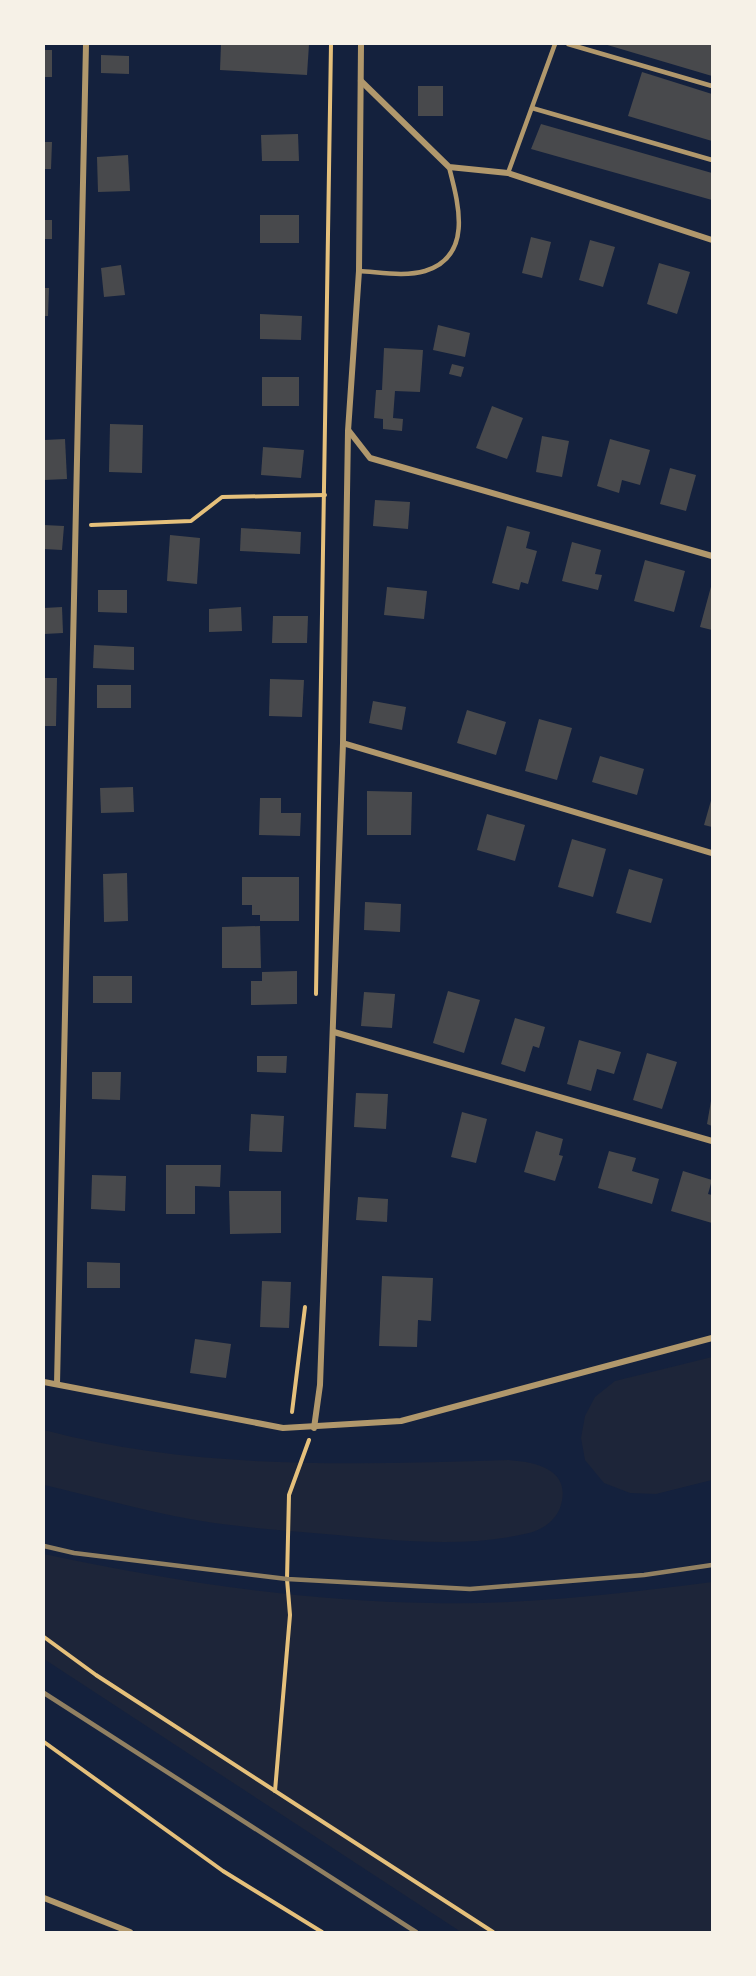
<svg xmlns="http://www.w3.org/2000/svg" width="756" height="1976" viewBox="0 0 756 1976" font-family="'IBM Plex Serif',serif">
<rect width="100%" height="100%" fill="#14213d"/>
<g fill="#1d2539">
<polygon points="712,1357 712,1480 656,1494 630,1493 604,1483 585,1460 581,1438 585,1416 595,1397 615,1381"/>
<path d="M44 1430C194 1470 354 1465 508 1460 537 1462 573 1470 560 1508 555 1521 542 1530 529 1533 463 1549 392 1540 325 1534 280 1530 234 1527 190 1519 141 1510 92 1496 44 1485Z"/>
<path d="M44 1554C170 1581 301 1601 431 1603 525 1605 620 1594 712 1582V1932H461L44 1659Z"/>
</g>
<g fill="#48494c">
<polygon points="221,44 309,44 307,75 220,70"/>
<polygon points="604,44 712,44 712,76"/>
<rect x="44" y="50" width="8" height="27"/>
<polygon points="101,55 129,56 129,74 101,73"/>
<polygon points="642,72 712,94 712,141 628,116"/>
<rect x="418" y="86" width="25" height="30"/>
<polygon points="541,124 712,173 712,200 531,149"/>
<polygon points="298,134 299,161 262,161 261,135"/>
<polygon points="44,142 52,142 51,169 44,169"/>
<polygon points="128,155 130,191 98,192 97,157"/>
<rect x="260" y="215" width="39" height="28"/>
<rect x="44" y="220" width="8" height="19"/>
<polygon points="531,237 551,242 542,278 522,273"/>
<polygon points="590,240 615,247 603,287 579,280"/>
<polygon points="659,263 690,272 677,314 647,304"/>
<polygon points="121,265 125,295 104,297 101,268"/>
<polygon points="44,288 49,288 48,316 44,316"/>
<polygon points="260,314 302,316 301,340 260,339"/>
<polygon points="438,325 470,333 465,357 433,350"/>
<polygon points="384,348 423,350 420,392 395,391 393,418 403,419 402,431 383,429 383,419 374,418 376,390 382,390"/>
<polygon points="452,364 464,367 461,377 449,374"/>
<rect x="262" y="377" width="37" height="29"/>
<polygon points="492,406 523,418 507,459 476,448"/>
<polygon points="110,424 143,425 142,473 109,472"/>
<polygon points="542,436 569,441 562,477 536,472"/>
<polygon points="65,439 67,479 44,480 44,440"/>
<polygon points="610,439 650,450 640,485 622,480 619,493 597,486"/>
<polygon points="263,447 304,450 301,478 261,475"/>
<polygon points="670,468 696,475 686,511 660,504"/>
<polygon points="375,500 410,502 408,529 373,526"/>
<polygon points="44,525 64,526 62,550 44,549"/>
<polygon points="507,526 530,532 526,548 537,551 528,584 521,582 519,590 492,583"/>
<polygon points="241,528 301,532 300,554 240,551"/>
<polygon points="170,535 200,538 197,584 167,581"/>
<polygon points="572,542 601,550 595,574 602,575 598,590 562,581"/>
<polygon points="645,560 685,571 674,612 634,601"/>
<polygon points="712,583 712,630 700,627"/>
<polygon points="387,587 427,591 424,619 384,615"/>
<polygon points="98,590 127,590 127,613 98,612"/>
<polygon points="62,607 63,633 44,634 44,608"/>
<polygon points="241,607 242,631 209,632 209,609"/>
<polygon points="273,616 308,616 307,643 272,643"/>
<polygon points="94,645 134,647 134,670 93,668"/>
<polygon points="44,678 57,678 56,726 44,726"/>
<polygon points="270,679 304,680 302,717 269,716"/>
<rect x="97" y="685" width="34" height="23"/>
<polygon points="373,701 406,707 402,730 369,723"/>
<polygon points="467,710 506,722 496,755 457,743"/>
<polygon points="539,719 572,728 557,780 525,771"/>
<polygon points="600,756 644,769 637,795 592,782"/>
<polygon points="133,787 134,812 101,813 100,788"/>
<polygon points="367,791 412,792 411,835 367,835"/>
<polygon points="712,797 712,827 704,825"/>
<polygon points="260,798 281,798 281,813 301,813 300,836 259,835"/>
<polygon points="487,814 525,825 515,861 477,850"/>
<polygon points="572,839 606,849 593,897 558,887"/>
<polygon points="629,869 663,879 651,923 616,913"/>
<polygon points="127,873 128,921 104,922 103,874"/>
<polygon points="242,877 299,877 299,921 260,921 260,915 252,915 252,905 242,905"/>
<polygon points="365,902 401,904 400,932 364,930"/>
<polygon points="260,926 261,968 222,968 222,927"/>
<polygon points="297,971 297,1004 251,1005 251,981 262,981 262,972"/>
<rect x="93" y="976" width="39" height="27"/>
<polygon points="448,991 480,1000 464,1053 433,1043"/>
<polygon points="364,992 395,994 392,1028 361,1026"/>
<polygon points="515,1018 545,1027 539,1048 533,1046 525,1072 501,1064"/>
<polygon points="579,1040 621,1052 614,1074 597,1069 591,1091 567,1084"/>
<polygon points="647,1053 677,1062 662,1109 633,1100"/>
<polygon points="257,1056 287,1056 286,1073 257,1072"/>
<polygon points="92,1072 121,1072 120,1100 92,1099"/>
<polygon points="356,1093 388,1094 386,1129 354,1127"/>
<polygon points="711,1101 712,1101 712,1126 707,1124"/>
<polygon points="462,1112 487,1119 476,1163 451,1157"/>
<polygon points="251,1114 284,1116 282,1152 249,1151"/>
<polygon points="536,1131 563,1139 559,1155 563,1156 555,1181 524,1172"/>
<polygon points="609,1151 636,1158 632,1171 659,1179 652,1204 598,1188"/>
<polygon points="166,1165 221,1165 220,1187 195,1186 195,1214 166,1214"/>
<polygon points="683,1171 712,1180 708,1194 712,1195 712,1223 671,1211"/>
<polygon points="92,1175 126,1176 125,1211 91,1209"/>
<polygon points="229,1191 281,1191 281,1233 230,1234"/>
<polygon points="358,1197 388,1199 387,1222 356,1220"/>
<polygon points="87,1262 120,1263 120,1288 87,1288"/>
<polygon points="382,1276 433,1278 431,1321 418,1320 417,1347 379,1346"/>
<polygon points="262,1281 291,1282 289,1328 260,1327"/>
<polygon points="195,1339 231,1344 226,1378 190,1373"/>
</g>
<g fill="none" stroke-linecap="round" stroke-linejoin="round">
<g stroke="#e5c07b" stroke-width="4">
<polyline points="91,525 191,521 222,497 325,495"/>
<polyline points="316,994 331,44"/>
<polyline points="292,1412 305,1307"/>
<polyline points="44,1637 96,1675 493,1932"/>
<polyline points="44,1742 223,1871 322,1932"/>
<polyline points="275,1791 290,1615 287,1579 289,1495 309,1440"/>
</g>
<g stroke="#b1986c" stroke-width="4.5">
<polyline points="568,44 712,86"/>
<polyline points="532,108 712,160"/>
<polyline points="508,173 555,44"/>
<path d="M359 271C379 272 405 277 425 271 474 256 458 202 449 167"/>
</g>
<g stroke="#b1986c" stroke-width="6">
<polyline points="361,81 449,167 508,173 712,240"/>
<polyline points="349,431 370,458 712,556"/>
<polyline points="343,743 712,853"/>
<polyline points="334,1032 712,1141"/>
<polyline points="44,1382 283,1428 401,1421 712,1338"/>
<polyline points="57,1384 86,44"/>
<polyline points="314,1428 320,1385 343,743 348,431 359,271 361,44"/>
<polyline points="44,1898 130,1932"/>
</g>
<g stroke="#918062" stroke-width="4.5">
<polyline points="44,1546 74,1553 287,1579 470,1589 644,1575 712,1565"/>
<polyline points="44,1693 416,1932"/>
</g>
</g>
<rect width="756" height="1976" fill="none" stroke="#f6f1e7" stroke-width="90"/>
</svg>
